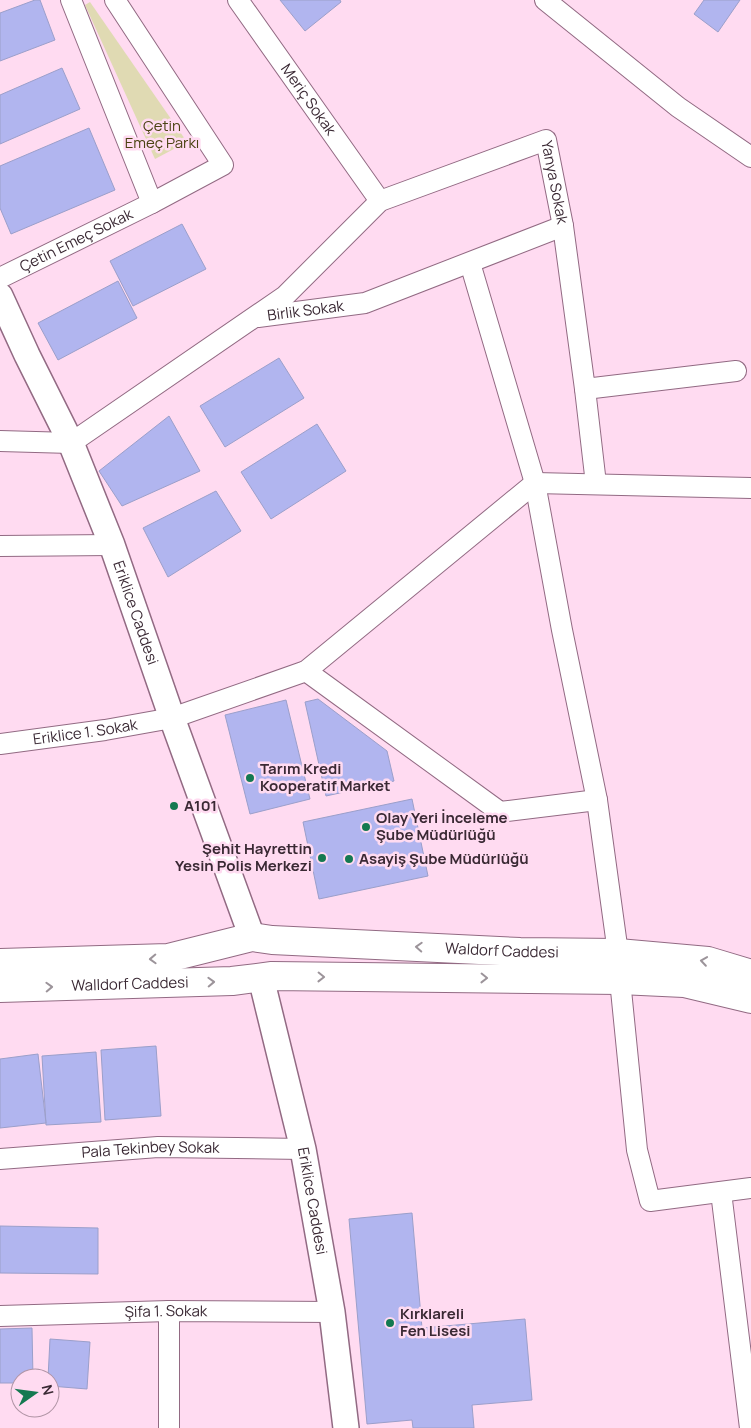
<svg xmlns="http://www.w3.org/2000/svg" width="751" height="1428" viewBox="0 0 751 1428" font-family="Manrope,sans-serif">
<rect width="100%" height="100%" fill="#ffdbf1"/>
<polygon fill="#e0dab3" points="90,2 187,142 155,159 85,5"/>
<g fill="#b1b5ef" stroke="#9b9fca">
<polygon points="35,0 40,0 55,40 0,61 0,13"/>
<polygon points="280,0 340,0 341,2 305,31"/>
<polygon points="704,0 740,0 718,32 694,14"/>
<polygon points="62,68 80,109 0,144 0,95"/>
<polygon points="89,128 115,190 11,234 0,208 0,166"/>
<polygon points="182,224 206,269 133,306 110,261"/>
<polygon points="118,281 137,318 58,360 38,323"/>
<polygon points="279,358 304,398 225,447 200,406"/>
<polygon points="169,416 200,471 122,506 99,471"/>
<polygon points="317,424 346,471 271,519 241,472"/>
<polygon points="216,491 241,531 168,577 143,528"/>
<polygon points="318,699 387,751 394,781 326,796 305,702"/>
<polygon points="286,700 310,799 250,814 225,715"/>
<polygon points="412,799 428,876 319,899 303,822"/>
<polygon points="156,1046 161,1116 105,1120 101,1050"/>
<polygon points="96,1052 101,1122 46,1125 42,1056"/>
<polygon points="38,1054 46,1123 0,1128 0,1059"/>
<polygon points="412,1213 422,1328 525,1319 532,1400 472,1405 474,1428 413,1428 412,1420 367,1424 349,1219"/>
<polygon points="0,1226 98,1228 98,1274 0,1273"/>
<polygon points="32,1328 33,1378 20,1378 20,1383 0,1383 0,1329"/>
<polygon points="50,1339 90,1342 87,1389 50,1386 50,1378 48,1378"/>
</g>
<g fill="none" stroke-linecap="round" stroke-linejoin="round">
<defs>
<g id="minor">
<polyline points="115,0 223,165 152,203"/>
<path id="s1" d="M238 0 380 201"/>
<polyline points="545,0 678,107 751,157"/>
<polyline points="470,263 535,483 562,630 597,800 618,953"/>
<path id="s2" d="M0 278 152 203 71 0"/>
<path id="s3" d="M258 317 365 303 563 226"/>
<polyline points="585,389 596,484"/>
<path id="s4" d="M0 441 71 443 285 296 380 201 546 140 563 226 585 389 736 371"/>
<polyline points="0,546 112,545"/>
<polyline points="306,671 500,812 597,800"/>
<path id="s5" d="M0 744 105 730 172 718 306 671 535 483 751 488"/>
<polyline points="620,980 637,1150 650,1201 751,1188"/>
<path id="s6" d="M0 1159 158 1147 303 1149"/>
<polyline points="721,1192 750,1428"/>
<polyline points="169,1311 169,1428"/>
<path id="s7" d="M0 1316 169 1311 332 1312"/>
</g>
<g id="tertiary">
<path id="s8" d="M0 296 27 355 71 443 112 545 172 718 252 937"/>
<path id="s9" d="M261 978 303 1149 332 1312 346 1428"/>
</g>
<g id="secondary">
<path id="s10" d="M0 963 168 958 252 937 272 940 520 952 618 953 708 961 751 974"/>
<path id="s11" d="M0 988 232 981 272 976 620 980 684 983 751 999"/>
</g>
</defs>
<use href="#minor" stroke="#926a83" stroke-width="22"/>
<use href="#tertiary" stroke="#926a83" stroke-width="28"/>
<use href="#secondary" stroke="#926a83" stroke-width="30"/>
<use href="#minor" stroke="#fff" stroke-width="20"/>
<use href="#tertiary" stroke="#fff" stroke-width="25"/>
<use href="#secondary" stroke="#fff" stroke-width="28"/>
</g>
<defs><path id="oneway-chevron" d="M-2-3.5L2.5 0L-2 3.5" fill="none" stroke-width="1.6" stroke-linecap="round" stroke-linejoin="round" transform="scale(1.25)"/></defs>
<g stroke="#9c949a">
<use href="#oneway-chevron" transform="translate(419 947) rotate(-177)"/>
<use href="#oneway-chevron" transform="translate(153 959) rotate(178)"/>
<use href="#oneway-chevron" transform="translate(704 961) rotate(-172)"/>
<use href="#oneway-chevron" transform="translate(321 977) rotate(1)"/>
<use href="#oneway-chevron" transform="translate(484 978) rotate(1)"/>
<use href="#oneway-chevron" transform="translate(211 982) rotate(-2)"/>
<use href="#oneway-chevron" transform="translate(49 987) rotate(-2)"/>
</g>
<g fill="#147951" stroke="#ffdbf1" stroke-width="2">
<circle cx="250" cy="778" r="5"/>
<circle cx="174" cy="806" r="5"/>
<circle cx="366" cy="827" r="5"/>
<circle cx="322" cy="858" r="5"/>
<circle cx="349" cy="859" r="5"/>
<circle cx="390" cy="1323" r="5"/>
</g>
<g text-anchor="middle" stroke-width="5" stroke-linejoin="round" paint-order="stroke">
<g font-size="15" fill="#3a2934" stroke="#ffdbf1">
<text dy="5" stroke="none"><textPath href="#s1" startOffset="122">Meriç Sokak</textPath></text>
<text dy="5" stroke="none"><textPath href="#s4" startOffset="685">Yanya Sokak</textPath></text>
<text dy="5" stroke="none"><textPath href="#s2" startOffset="85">Çetin Emeç Sokak</textPath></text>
<text dy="5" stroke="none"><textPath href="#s3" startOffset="48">Birlik Sokak</textPath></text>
<text dy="5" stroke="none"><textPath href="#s8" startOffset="345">Eriklice Caddesi</textPath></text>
<text dy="5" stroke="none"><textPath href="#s5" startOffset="86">Eriklice 1. Sokak</textPath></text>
<text dy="5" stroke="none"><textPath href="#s10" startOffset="505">Waldorf Caddesi</textPath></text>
<text dy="5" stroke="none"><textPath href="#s11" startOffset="130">Walldorf Caddesi</textPath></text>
<text dy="5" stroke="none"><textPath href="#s6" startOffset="151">Pala Tekinbey Sokak</textPath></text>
<text dy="5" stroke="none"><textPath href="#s9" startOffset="229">Eriklice Caddesi</textPath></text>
<text dy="5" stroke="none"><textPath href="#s7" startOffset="166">Şifa 1. Sokak</textPath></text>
</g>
<g font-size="15" fill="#4b4313" stroke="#ffdbf1">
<text x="162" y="131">Çetin<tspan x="162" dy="17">Emeç Parkı</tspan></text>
</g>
<g font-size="15" font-weight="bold" fill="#3a2934" stroke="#ffdbf1" text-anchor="start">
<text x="260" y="774">Tarım Kredi<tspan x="260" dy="17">Kooperatif Market</tspan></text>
<text x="184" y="811">A101</text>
<text x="376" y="823">Olay Yeri İnceleme<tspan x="376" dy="17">Şube Müdürlüğü</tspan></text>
<text x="312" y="854" text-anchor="end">Şehit Hayrettin<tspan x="312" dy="17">Yesin Polis Merkezi</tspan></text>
<text x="359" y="864">Asayiş Şube Müdürlüğü</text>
<text x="400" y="1319">Kırklareli<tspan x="400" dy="17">Fen Lisesi</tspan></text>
</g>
</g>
<g transform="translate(35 1393) rotate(76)"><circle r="24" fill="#ffdbf1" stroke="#b094a5"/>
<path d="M0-4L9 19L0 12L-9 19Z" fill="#147951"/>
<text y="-8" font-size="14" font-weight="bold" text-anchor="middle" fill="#3a2934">N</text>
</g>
</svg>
